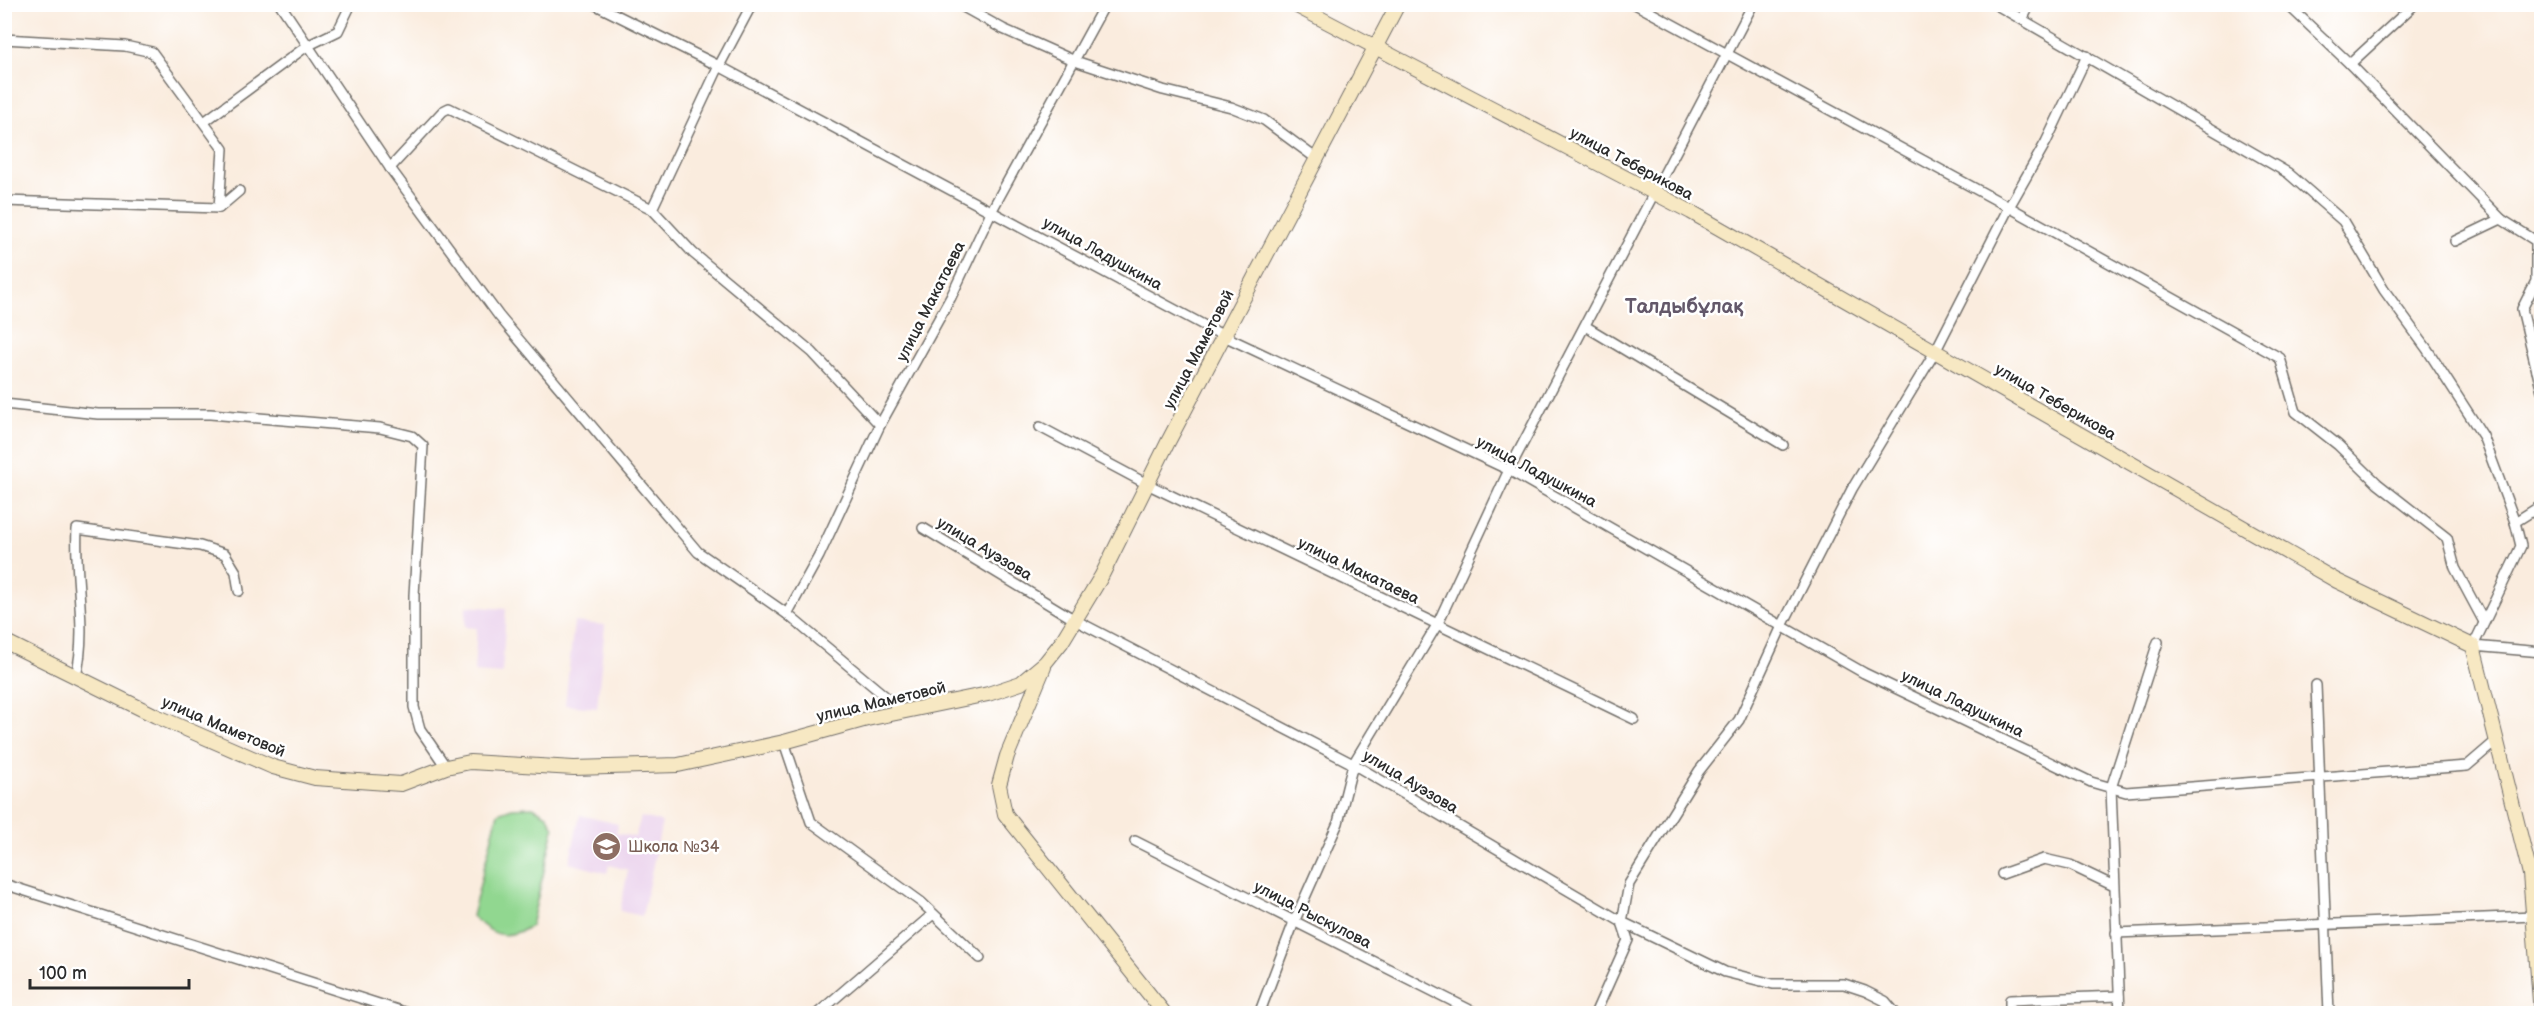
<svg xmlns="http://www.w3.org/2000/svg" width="2546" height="1018" viewBox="0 0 2546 1018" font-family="'Balsamiq Sans',sans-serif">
<rect width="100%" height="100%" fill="#fff"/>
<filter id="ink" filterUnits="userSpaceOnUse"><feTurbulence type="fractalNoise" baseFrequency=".0167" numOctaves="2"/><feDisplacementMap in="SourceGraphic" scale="12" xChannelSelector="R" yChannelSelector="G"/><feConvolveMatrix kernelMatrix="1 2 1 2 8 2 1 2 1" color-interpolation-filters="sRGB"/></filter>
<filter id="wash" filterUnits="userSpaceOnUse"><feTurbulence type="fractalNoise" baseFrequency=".008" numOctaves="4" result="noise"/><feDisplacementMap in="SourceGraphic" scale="24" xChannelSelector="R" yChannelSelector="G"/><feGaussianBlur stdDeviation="1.35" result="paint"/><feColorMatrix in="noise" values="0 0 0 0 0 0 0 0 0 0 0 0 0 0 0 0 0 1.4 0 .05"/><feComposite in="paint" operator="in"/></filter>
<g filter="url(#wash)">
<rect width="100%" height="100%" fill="#faecde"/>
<g fill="#ead1ec">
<polygon points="466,606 506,609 502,674 474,672 477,628 465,627"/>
<polygon points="574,622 605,625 597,708 565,705"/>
<polygon points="580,815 618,824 616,833 635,837 641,817 662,822 642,916 620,911 628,870 609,865 607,873 569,863"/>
</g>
<path fill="#91d790" stroke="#5e815e" stroke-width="1.5" d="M533 807 547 815 554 828 531 926C505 941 493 936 472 916L498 813 512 808Z"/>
</g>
<g filter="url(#ink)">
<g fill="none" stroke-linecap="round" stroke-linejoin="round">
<defs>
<g id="street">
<polyline points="280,4 390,168 499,316 698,552 787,614 904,712"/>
<polyline points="594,4 719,66 1224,336 1509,470 1864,673 2091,782 2126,792 2467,766 2495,742"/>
<polyline points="958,4 1003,29 1075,61 1163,90 1231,107 1264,120 1317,159"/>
<polyline points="1635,4 2009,207 2280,358 2296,412 2338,445 2378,484 2447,538 2455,568 2484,622"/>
<polyline points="1995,4 2288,173 2343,221 2384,290 2427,349 2483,436 2515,522 2521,546 2473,646 2542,652"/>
<polyline points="2287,4 2350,64 2415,4"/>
<polyline points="2023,18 2030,4"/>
<polyline points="4,39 125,46 152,52 223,149 219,208"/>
<polyline points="2350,64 2501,219"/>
<polyline points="204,122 307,46 338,31 351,4"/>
<polyline points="390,168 443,111 449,108 652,209 693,253 812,352 880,425"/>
<polyline points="4,201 219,208 239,191"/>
<polyline points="652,209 719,66 752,4"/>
<polyline points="2455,241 2501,219 2536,241 2536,281 2522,309 2537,371"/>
<polyline points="1585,326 1783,445"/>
<polyline points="2540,369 2537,371 2542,391"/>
<polyline points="4,404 98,414 210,414 380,428 412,436 423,446 414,595 414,707 420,729 446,767"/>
<polyline points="1040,427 1147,484 1634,719"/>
<polyline points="2515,522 2542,505"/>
<polyline points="923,528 1075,620 1353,764 1622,922 1725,972 1773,984 1844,984 1865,991 1885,1001 1896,1014"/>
<polyline points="787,614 819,556 880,425 951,297 992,210 1105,4"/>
<path d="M76 676C88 628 74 578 77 529L200 546 225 554 236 572 239 591"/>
<polyline points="2316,685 2329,1014"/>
<polyline points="784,742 811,822 921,902 980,958"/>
<polyline points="1135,841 1478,1014"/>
<polyline points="2002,874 2044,859 2070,865 2114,886"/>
<polyline points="4,884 410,1014"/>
<polyline points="2116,933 2534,916"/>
<polyline points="817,1014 933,914"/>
<polyline points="1259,1014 1294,922 1338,823 1353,764 1437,625 1509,470 1753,4"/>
<polyline points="1595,1014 1628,940 1622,922 1629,884 1699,771 1739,720 1782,626 1852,489 1935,352 2009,207 2046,142 2087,56"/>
<polyline points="2010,1014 2010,1000 2119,996"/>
<polyline points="2120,1014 2111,788 2158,642"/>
</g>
<g id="secondary">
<polyline points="1293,4 1691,212 2337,581 2473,646 2530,874 2541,1014"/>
<polyline points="4,641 156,716 273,767 315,778 401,784 446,767 470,762 574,768 678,765 784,742 867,719 988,694 1021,683 1045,663 1061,643 1101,577 1168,442 1398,4"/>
<polyline points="1044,667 1007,756 999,785 1005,814 1165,1014"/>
</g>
</defs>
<use href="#street" stroke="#736f6a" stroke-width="12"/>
<use href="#secondary" stroke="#736f6a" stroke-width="16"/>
<use href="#street" stroke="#fff" stroke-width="9"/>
<use href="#secondary" stroke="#f7e8c3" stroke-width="14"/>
</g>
</g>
<defs>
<symbol id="school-disc" viewBox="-11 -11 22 22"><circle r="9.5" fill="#8d6e63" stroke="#fff"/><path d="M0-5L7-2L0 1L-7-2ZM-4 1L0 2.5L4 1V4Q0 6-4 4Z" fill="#fff"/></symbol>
</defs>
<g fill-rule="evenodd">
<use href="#school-disc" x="590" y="830" width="33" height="33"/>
</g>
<g text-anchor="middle" stroke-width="5" stroke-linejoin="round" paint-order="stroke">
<g font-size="16" fill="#2b2b2b" stroke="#fff">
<text transform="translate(1632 163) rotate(28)" y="6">улица Теберикова</text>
<text transform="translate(1103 253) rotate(29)" y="6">улица Ладушкина</text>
<text transform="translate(930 301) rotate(-63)" y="6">улица Макатаева</text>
<text transform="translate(1198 349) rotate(-62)" y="6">улица Маметовой</text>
<text transform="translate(2056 401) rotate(30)" y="6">улица Теберикова</text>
<text transform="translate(1537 471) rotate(28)" y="6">улица Ладушкина</text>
<text transform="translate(985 548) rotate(31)" y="6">улица Ауэзова</text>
<text transform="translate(1359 570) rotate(26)" y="6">улица Макатаева</text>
<text transform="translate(881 701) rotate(-13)" y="6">улица Маметовой</text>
<text transform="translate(1963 703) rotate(26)" y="6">улица Ладушкина</text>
<text transform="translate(224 726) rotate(23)" y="6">улица Маметовой</text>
<text transform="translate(1411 781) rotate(31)" y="6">улица Ауэзова</text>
<text transform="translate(1313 914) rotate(27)" y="6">улица Рыскулова</text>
</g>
<g font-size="16" fill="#785e54" stroke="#fff" text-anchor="start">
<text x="628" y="852">Школа №34</text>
</g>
<g font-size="20" font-weight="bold" fill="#63586a" stroke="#fff">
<text x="1684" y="313">Талдыбұлақ</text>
</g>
</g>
<rect width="2546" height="1018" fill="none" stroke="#fff" stroke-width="24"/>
<path d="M30 979v9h159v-9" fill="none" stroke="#2b2b2b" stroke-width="3"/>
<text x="39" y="979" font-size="18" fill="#2b2b2b" stroke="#ffffff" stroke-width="4.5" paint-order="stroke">100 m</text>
</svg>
